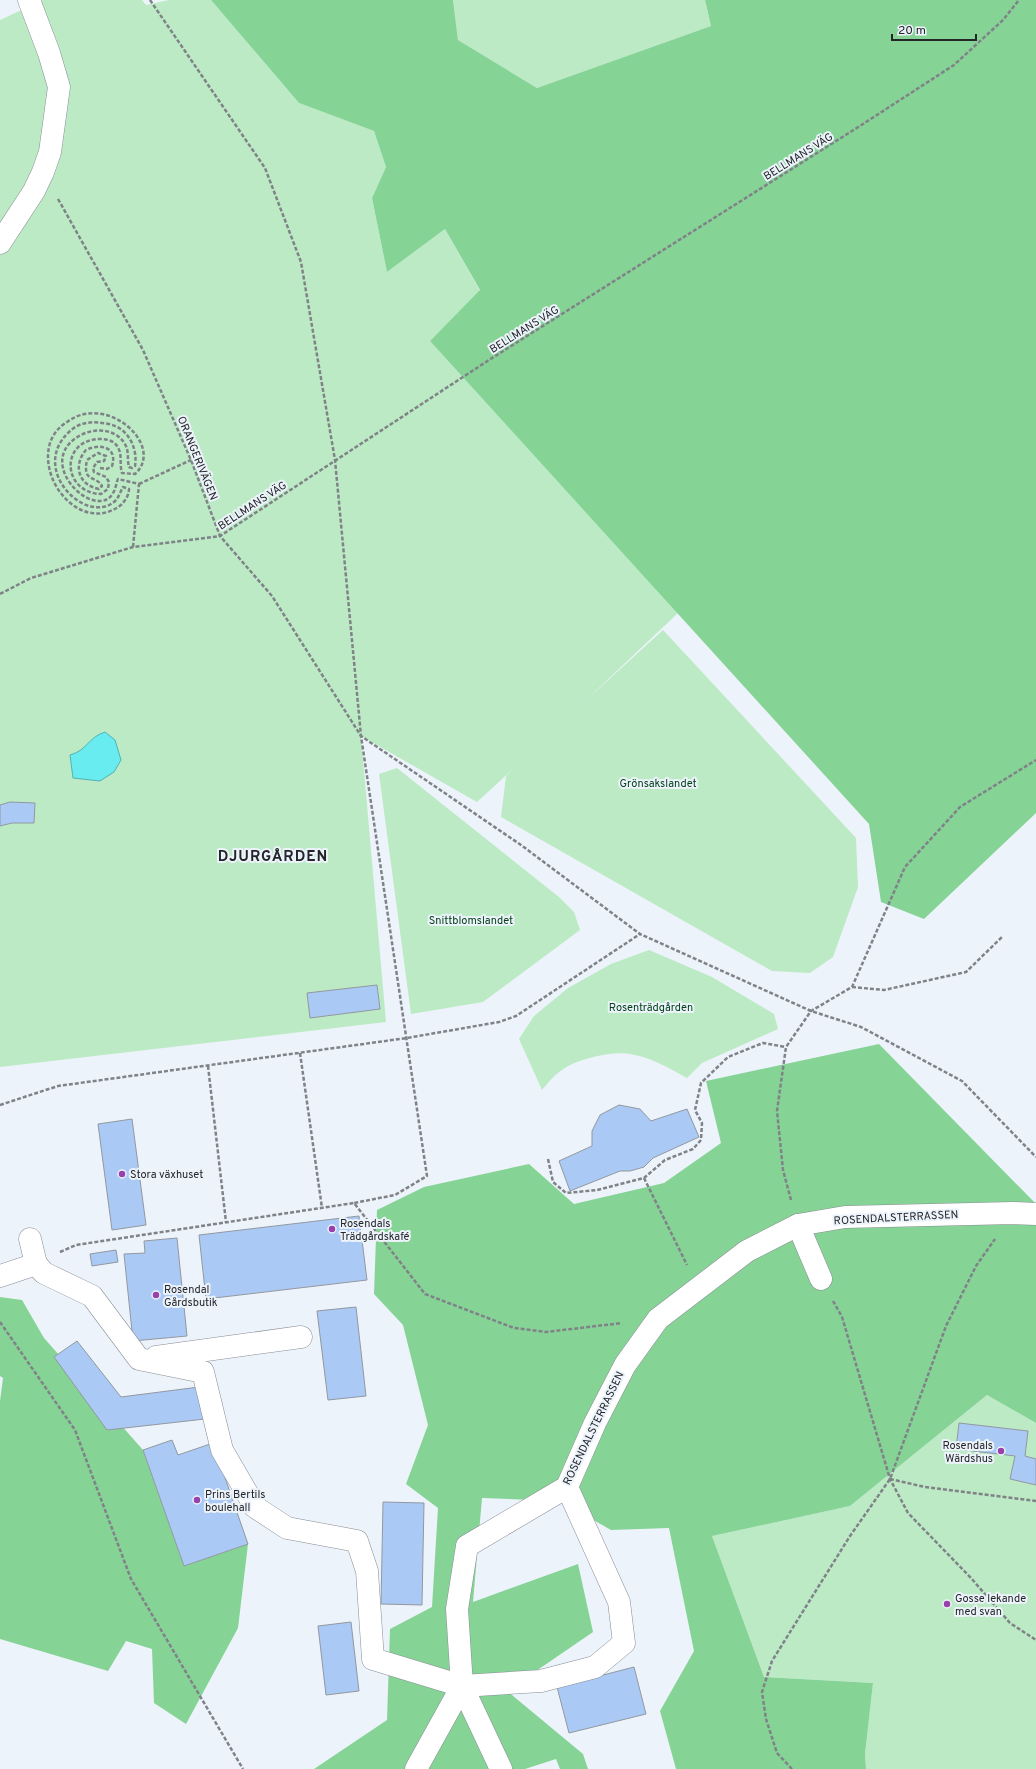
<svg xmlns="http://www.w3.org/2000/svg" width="1036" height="1769" viewBox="0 0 1036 1769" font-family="Overpass,sans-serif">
<rect width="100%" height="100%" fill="#edf3fb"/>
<g fill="#bceac4">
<polygon points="43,0 142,0 146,5 169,0 211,0 299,103 374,131 386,167 372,198 387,272 445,229 480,291 430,341 678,613 584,702 663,630 856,838 858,887 833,957 810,973 772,971 501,817 506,776 514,768 477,802 361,736 386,1022 0,1067 0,20"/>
<polygon points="453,0 705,0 711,26 537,88 458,40"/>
<polygon points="397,768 559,897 574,912 580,930 483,1002 411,1014 379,774"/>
<path d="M649 950 712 977 774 1014 778 1029 702 1063 687 1078C669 1068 650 1057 630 1054 612 1051 577 1059 562 1070 554 1075 548 1083 542 1090L519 1039 534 1016 568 988 611 964Z"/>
<polygon points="987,1395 1036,1423 1036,1769 866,1769 865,1754 873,1683 764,1677 712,1536 850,1506"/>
</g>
<g fill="#86d396">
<polygon points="211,0 453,0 458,40 537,88 711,26 705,0 1036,0 1036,813 924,919 881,902 869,824 430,341 480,290 445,229 387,272 372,198 386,167 374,131 299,103"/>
<polygon points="879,1044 1036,1204 1036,1423 987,1395 850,1506 712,1536 764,1677 873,1683 865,1754 866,1769 676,1769 660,1711 694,1651 669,1528 611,1530 560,1501 482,1498 473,1602 578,1564 593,1632 507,1691 583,1754 588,1769 560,1769 556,1759 525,1769 314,1769 387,1720 390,1629 432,1607 438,1508 406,1484 428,1425 403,1325 374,1294 377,1210 424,1187 529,1164 574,1204 664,1183 721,1143 706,1081"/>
<polygon points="0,1297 22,1300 44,1338 143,1450 184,1566 248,1544 238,1628 186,1724 154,1703 152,1649 126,1641 108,1671 0,1639 0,1401 3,1378 0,1376"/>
</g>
<path fill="#69ecf0" stroke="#54b0b4" d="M105 732 115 740 121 760 114 772 100 781 73 778 70 755C88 750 87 738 105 732Z"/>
<g fill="#aacaf5" stroke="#92989f">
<polygon points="10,802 35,803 34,823 12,823 0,826 0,805"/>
<polygon points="377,985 380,1009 310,1018 307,993"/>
<polygon points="619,1105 640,1109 651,1121 687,1109 699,1137 653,1158 644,1167 630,1171 620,1171 570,1191 559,1161 592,1146 592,1131 600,1115"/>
<polygon points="132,1119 146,1225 112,1230 98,1124"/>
<polygon points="359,1216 367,1280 206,1299 199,1235"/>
<polygon points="177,1238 187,1336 133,1341 124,1254 145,1253 144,1241"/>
<polygon points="116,1250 118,1262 92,1266 90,1254"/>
<polygon points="356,1307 366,1396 328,1400 317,1311"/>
<polygon points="77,1341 121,1397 199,1387 205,1419 107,1430 54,1357"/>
<polygon points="959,1423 1028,1431 1025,1456 1036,1459 1036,1485 1010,1479 1015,1456 956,1449"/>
<polygon points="172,1440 178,1455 213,1443 248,1544 184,1566 143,1450"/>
<polygon points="383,1502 424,1503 422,1605 381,1604"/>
<polygon points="351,1622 359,1691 326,1695 318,1626"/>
<polygon points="634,1667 646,1714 569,1733 557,1687"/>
</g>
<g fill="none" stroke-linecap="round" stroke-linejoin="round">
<defs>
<g id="minor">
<polyline points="0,243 34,191 43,172 50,152 59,87 49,53 29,0"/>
<polyline points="798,1225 821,1279"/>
<polyline points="36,1264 44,1273 92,1296 139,1359 203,1372 222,1450 255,1507 287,1528 357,1541 367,1571 373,1659 462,1686"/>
<polyline points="0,1276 36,1264 30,1239"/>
<polyline points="156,1357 301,1337"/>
<polyline points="416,1769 462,1686 457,1609 467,1546 567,1487 595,1423 625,1365 658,1319 747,1251 798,1225 845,1217 1013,1213 1036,1214"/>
<polyline points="501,1769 462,1686 541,1681 595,1667 624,1643 619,1602 567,1487"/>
</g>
</defs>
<use href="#minor" stroke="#888d95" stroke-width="23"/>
<g stroke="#7f8388" stroke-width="2.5" stroke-dasharray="4 2" stroke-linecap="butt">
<polyline points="150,0 265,168 301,262 335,460 361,736 427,1176 395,1195 354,1203"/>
<polyline points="58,199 143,350 191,460 220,536 272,596 361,736 521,845 640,934 811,1011 861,1027 962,1081 1036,1157"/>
<path d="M100 468 107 469 112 466C118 447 100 443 86 450 73 465 78 485 99 489L102 486C96 475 82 483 87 460L98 453 106 456 104 461 97 462 93 468 94 472 106 477 109 482 108 489 101 494C62 493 59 439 101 439 107 439 114 441 117 446 123 454 119 464 122 473L135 474C166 446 107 392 67 422 59 427 53 434 50 443 38 483 83 534 121 505 125 501 129 495 129 489L123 487C120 492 119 498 114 502 85 525 29 469 69 432 80 421 94 421 109 424 128 428 138 448 135 466L132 468 129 467C127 460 129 453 126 446 117 427 91 427 76 438 35 466 97 522 113 493 116 489 116 483 118 479L139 484 133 547"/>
<polyline points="139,484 191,460"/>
<polyline points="0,594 31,578 133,547 220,536 489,360 863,124 954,65 1003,20 1019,0"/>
<polyline points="852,987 884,990 966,972 1003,936"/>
<polyline points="300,1053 322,1208"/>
<polyline points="208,1066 226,1222"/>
<polyline points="0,1105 58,1086 407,1038 499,1022 516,1016 640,934"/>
<polyline points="548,1159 553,1182 566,1193 597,1190 644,1178 665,1160 693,1149 701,1140 702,1123 695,1110 701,1083 728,1057 763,1043 786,1047"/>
<polyline points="644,1178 687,1265"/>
<polyline points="791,1200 783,1170 777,1111 786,1047 811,1011 852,987 905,867 960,807 1036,760"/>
<polyline points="60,1252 76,1245 354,1203 425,1294 514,1328 546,1332 622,1323"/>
<polyline points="833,1301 842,1317 890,1479 908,1513 971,1578 1010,1623 1036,1640"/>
<polyline points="0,1322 75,1430 131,1579 243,1769"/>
<polyline points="890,1479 925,1487 1036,1501"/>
<polyline points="792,1769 777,1753 766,1719 762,1692 772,1661 850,1536 890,1479 946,1326 976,1266 995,1239"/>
</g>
<use href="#minor" stroke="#fff" stroke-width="22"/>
</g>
<g fill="#9840ac" stroke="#edf3fb" stroke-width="1.5">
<circle cx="122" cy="1174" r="4"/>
<circle cx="332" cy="1229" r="4"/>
<circle cx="156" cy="1295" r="4"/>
<circle cx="1001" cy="1451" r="4"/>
<circle cx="197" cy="1500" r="4"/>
<circle cx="947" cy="1604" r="4"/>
</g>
<g text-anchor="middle" stroke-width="4" stroke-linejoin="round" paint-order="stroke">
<g font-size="11" fill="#232528" stroke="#edf3fb">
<text transform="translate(798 156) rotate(-32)" y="4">BELLMANS VÄG</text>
<text transform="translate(524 329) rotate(-32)" y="4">BELLMANS VÄG</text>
<text transform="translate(198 458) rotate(68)" y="4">ORANGERIVÄGEN</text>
<text transform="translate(252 505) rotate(-33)" y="4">BELLMANS VÄG</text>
<text transform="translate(896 1217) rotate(-3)" y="4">ROSENDALSTERRASSEN</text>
<text transform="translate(593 1428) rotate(-64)" y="4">ROSENDALSTERRASSEN</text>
</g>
<g font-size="11" fill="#05421b" stroke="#edf3fb">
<text x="658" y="787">Grönsakslandet</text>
<text x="471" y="924">Snittblomslandet</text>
<text x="651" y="1011">Rosenträdgården</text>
</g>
<g font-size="11" fill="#232528" stroke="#edf3fb" text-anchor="start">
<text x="130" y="1178">Stora växhuset</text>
<text x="340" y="1227">Rosendals<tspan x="340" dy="13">Trädgårdskafé</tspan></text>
<text x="164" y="1293">Rosendal<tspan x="164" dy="13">Gårdsbutik</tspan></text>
<text x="993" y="1449" text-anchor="end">Rosendals<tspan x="993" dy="13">Wärdshus</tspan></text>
<text x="205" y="1498">Prins Bertils<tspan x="205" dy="13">boulehall</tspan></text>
<text x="955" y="1602">Gosse lekande<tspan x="955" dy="13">med svan</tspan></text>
</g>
<g font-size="15" font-weight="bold" letter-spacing="1" fill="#232528" stroke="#edf3fb">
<text x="273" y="861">DJURGÅRDEN</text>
</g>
</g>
<path d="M892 34v6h84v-6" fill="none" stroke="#232528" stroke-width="2"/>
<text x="898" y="34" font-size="12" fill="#232528" stroke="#edf3fb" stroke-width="3" paint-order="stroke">20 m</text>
</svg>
